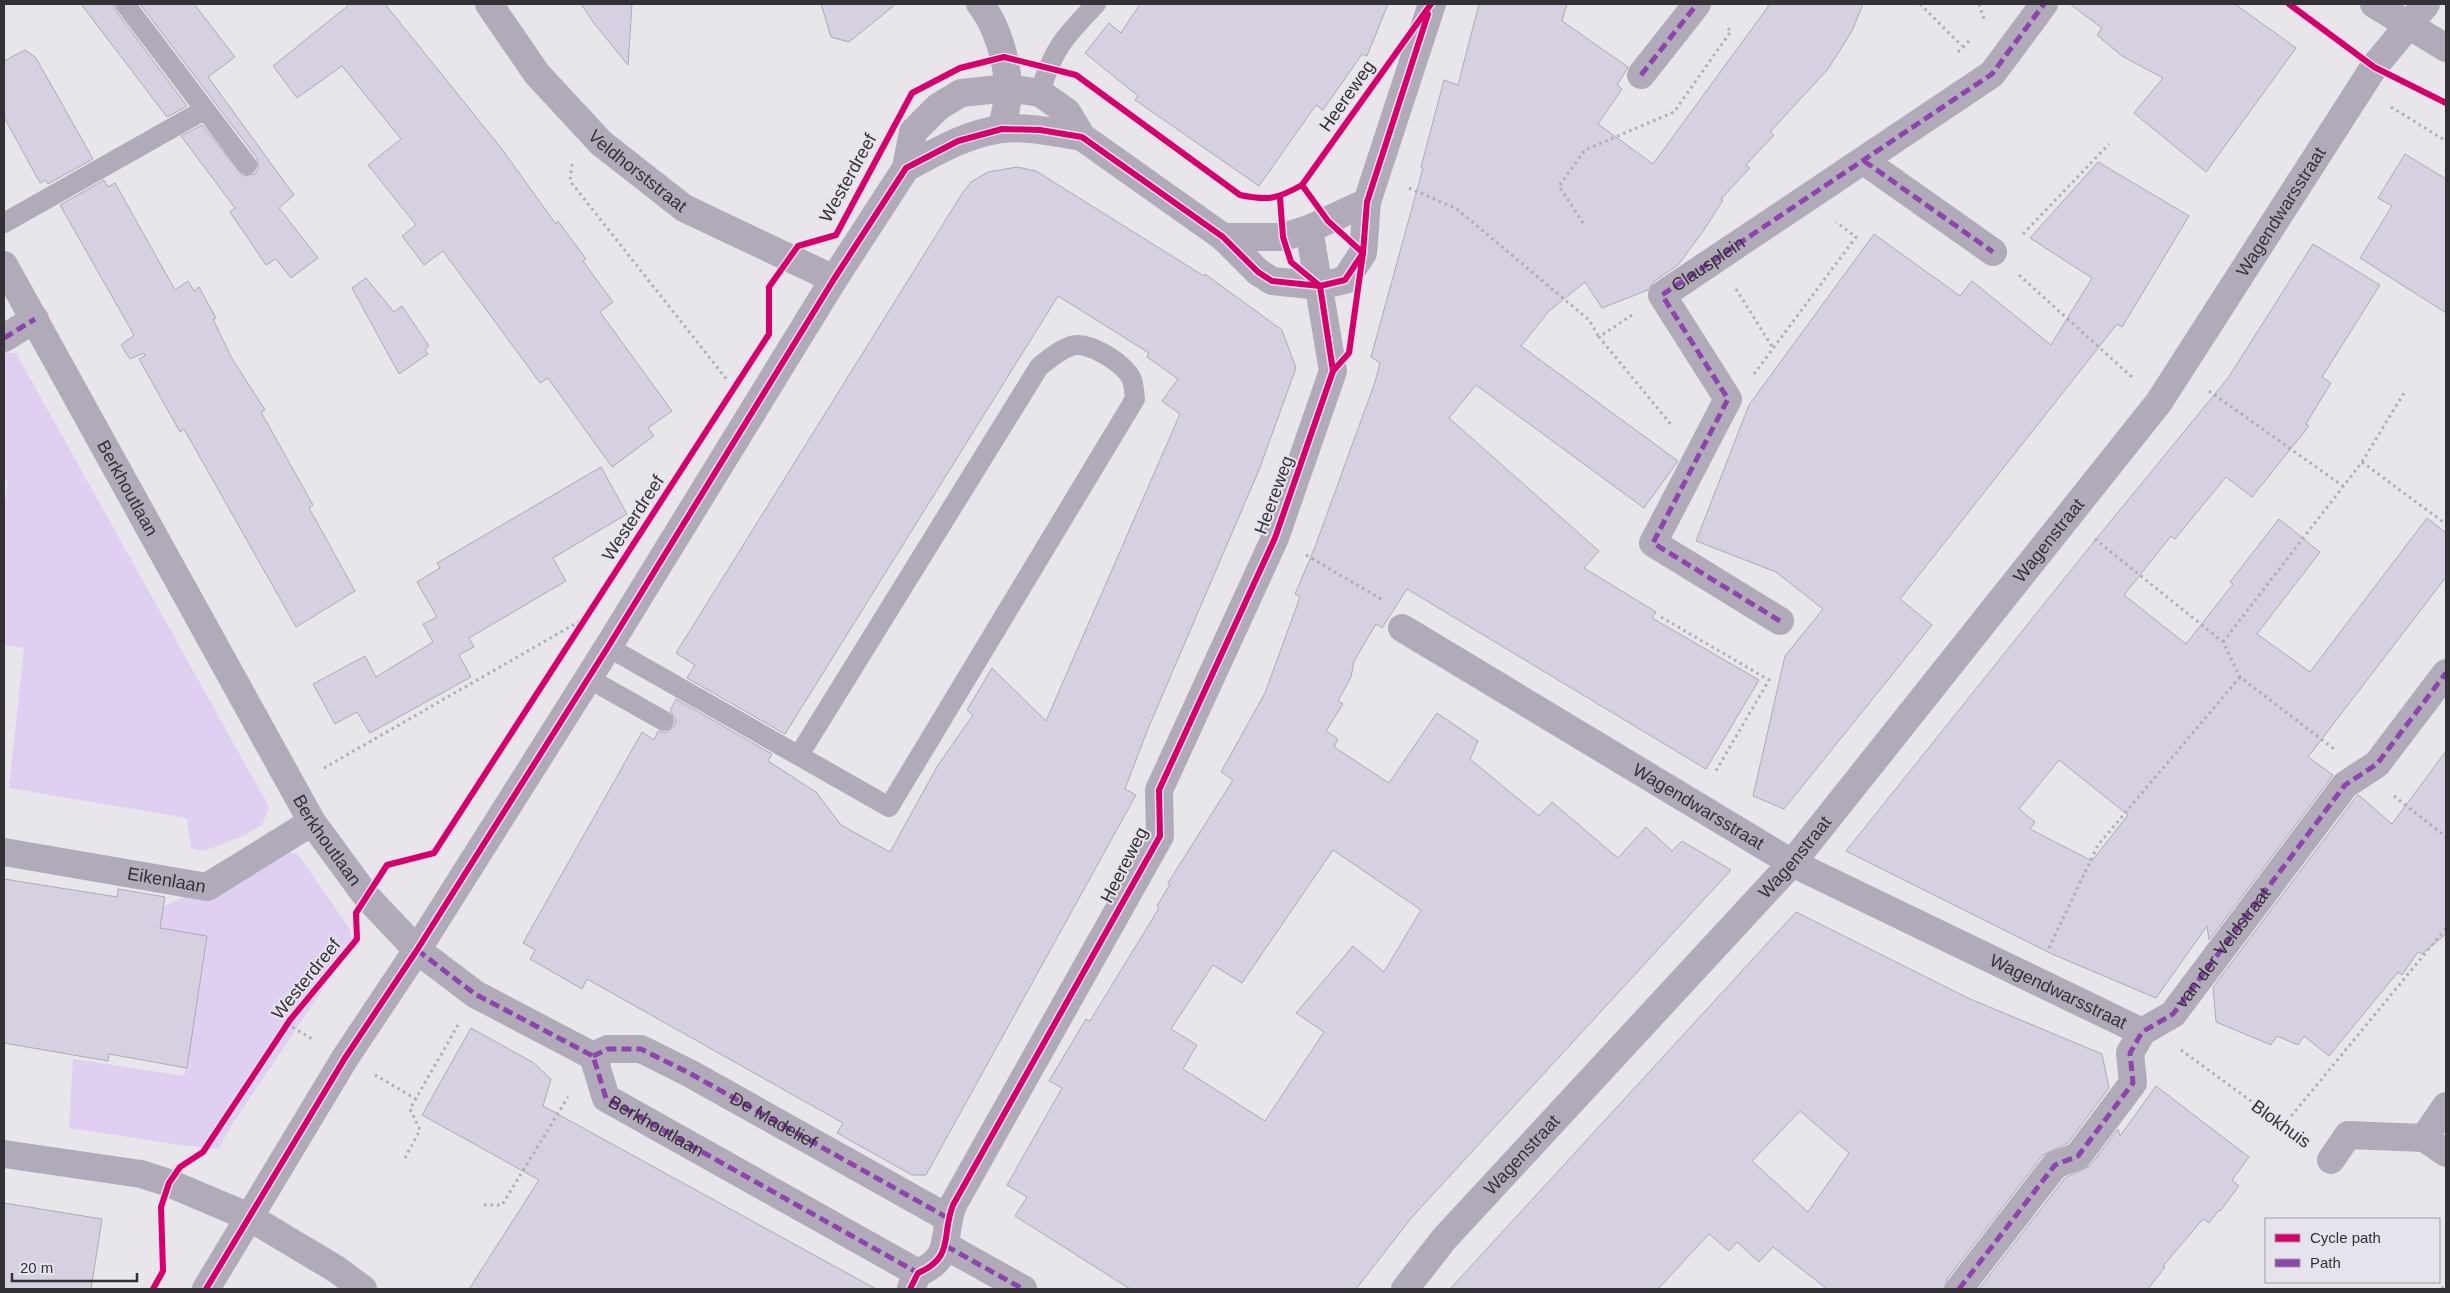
<svg xmlns="http://www.w3.org/2000/svg" width="2450" height="1293" viewBox="0 0 2450 1293" font-family="Helvetica,sans-serif">
<rect width="100%" height="100%" fill="#e8e5eb"/>
<g fill="#dfd0f2">
<polygon points="4,353 16,353 269,807 262,825 243,836 204,851 191,848 187,818 9,788 24,648 4,645 4,508 8,481 4,480"/>
<polygon points="277,853 297,853 350,929 354,949 335,971 231,1126 219,1149 180,1145 69,1128 73,1059 184,1076 203,954 154,945 160,908 256,866"/>
</g>
<g fill="#d7d0e0" stroke="#adabb0" fill-rule="evenodd">
<polygon points="81,4 113,4 116,11 187,106 167,117"/>
<polygon points="140,4 194,4 235,57 208,77 294,195 279,208 318,258 291,278 276,259 266,265 230,212 235,208 181,136 202,125 243,176 255,174 258,169 257,158"/>
<polygon points="350,4 385,4 501,148 556,224 558,221 586,259 583,261 613,302 600,312 672,411 648,428 654,436 612,467 548,378 540,383 443,251 424,265 402,236 416,225 368,165 401,139 342,66 297,98 273,66"/>
<polygon points="581,4 632,4 628,65 593,22"/>
<polygon points="821,4 896,4 849,42 831,37"/>
<polygon points="1140,4 1388,4 1367,56 1362,54 1323,110 1316,105 1259,186 1135,100 1138,96 1085,53 1109,23 1121,33"/>
<path d="M1479 4H1567L1562 21 1628 67 1617 85 1622 89 1598 124 1653 164 1770 4H1863L1852 31 1828 69 1770 132 1774 135 1746 165 1750 168 1721 199 1723 200 1704 230 1678 265 1653 282 1648 290 1602 308 1585 282 1549 311 1521 346 1678 461 1644 508 1476 385 1449 418 1599 551 1584 568 1656 612 1652 618 1759 680 1706 769 1407 589 1382 628 1376 624 1354 661 1351 677 1338 701 1343 704 1326 731 1338 739 1334 747 1389 783 1437 713 1478 741 1470 759 1539 816 1552 802 1618 858 1646 827 1672 851 1682 841 1731 870 1412 1217 1356 1289H1130L1015 1216 1027 1197 1007 1185 1062 1088 1049 1081 1086 1019 1090 1021 1159 908 1157 906 1170 884 1168 883 1233 780 1221 772 1265 693 1300 597 1295 594 1315 547 1375 382 1380 363 1371 357 1423 168 1421 167 1444 80 1458 85ZM1333 850 1421 910 1384 972 1353 946 1296 1013 1324 1032 1265 1121 1183 1069 1197 1045 1171 1029 1213 965 1242 983Z"/>
<polygon points="2070,4 2235,4 2296,48 2206,172 2134,113 2163,78 2122,56 2097,35 2102,28"/>
<polygon points="25,50 36,58 93,159 48,184 46,180 40,183 4,117 4,61"/>
<polygon points="2405,154 2446,179 2446,313 2360,258 2392,206 2378,198"/>
<polygon points="2098,162 2189,216 2122,327 2117,324 1900,599 1932,625 1784,809 1753,796 1785,656 1823,609 1776,572 1696,541 1749,405 1874,234 1960,296 1972,281 2051,345 2092,278 2030,238"/>
<polygon points="1017,167 1036,171 1204,276 1205,274 1282,330 1296,368 1259,470 1147,731 1125,789 1136,795 926,1175 912,1175 837,1133 843,1123 587,979 582,989 530,959 535,950 523,943 642,732 654,740 658,731 665,733 674,727 676,720 670,711 676,699 772,754 768,761 816,792 841,825 890,852 938,765 973,715 967,710 992,668 1046,721 1180,414 1162,401 1178,379 1147,357 1149,353 1058,296 785,734 687,678 695,665 676,653 963,192 971,182 988,172"/>
<polygon points="104,180 108,187 115,183 175,290 188,281 194,291 199,287 216,318 213,319 231,357 265,410 261,412 313,505 309,508 355,591 296,627 184,429 180,432 139,359 145,356 144,353 130,359 121,345 134,335 60,205"/>
<path d="M2313 244 2380 285 2322 377 2331 383 2306 424 2309 426 2252 497 2226 477 2175 539 2171 536 2124 595 2186 644 2233 584 2230 582 2279 519 2320 552 2257 634 2310 672 2427 518 2446 533V577L2308 757 2333 775 2209 940 2207 926 2156 998 2052 954 1846 851 2088 549 2228 378ZM2059 760 2128 815 2092 861 2030 829 2035 822 2019 809Z"/>
<polygon points="366,278 394,312 402,306 429,346 425,350 428,354 399,374 352,288"/>
<polygon points="601,467 627,514 553,558 566,581 469,638 474,647 459,655 471,677 370,733 357,712 335,724 313,684 365,656 376,677 433,642 423,624 437,617 417,582 440,568 437,563"/>
<polygon points="2446,751 2446,934 2422,954 2418,952 2402,975 2398,972 2329,1056 2304,1036 2298,1045 2277,1036 2271,1045 2216,1022 2213,987 2356,797 2358,795 2361,797 2392,824"/>
<polygon points="4,879 117,897 118,889 165,897 160,928 207,936 187,1068 109,1054 108,1061 4,1043"/>
<path d="M1796 912 1968 998 2102 1054 2109 1088 2068 1143 2043 1155 1947 1279 1944 1289H1827L1773 1247 1759 1262 1737 1242 1729 1251 1709 1234 1658 1289H1450ZM1800 1111 1849 1153 1808 1212 1752 1161Z"/>
<polygon points="471,1028 534,1063 551,1079 543,1106 876,1289 469,1289 539,1180 422,1115"/>
<polygon points="2156,1086 2249,1157 2232,1180 2239,1186 2220,1211 2219,1210 2209,1223 2203,1219 2163,1266 2165,1267 2148,1289 1979,1289 2065,1178 2090,1166 2118,1129 2120,1136"/>
<polygon points="4,1203 102,1219 91,1289 4,1289"/>
</g>
<g fill="none" stroke-linecap="round" stroke-linejoin="round">
<g stroke="#b1acb6" stroke-width="3" stroke-dasharray="2.5 4" stroke-linecap="butt">
<polyline points="1920,4 1962,46"/>
<polyline points="1979,4 1985,22"/>
<polyline points="1958,52 1969,41"/>
<polyline points="2391,107 2446,141"/>
<polyline points="572,164 570,181 728,381"/>
<polyline points="1409,188 1457,209 1589,320 1599,337"/>
<polyline points="1583,223 1559,186 1585,150 1674,112 1731,31 1725,26"/>
<polyline points="2023,234 2109,144"/>
<polyline points="2019,275 2133,378"/>
<polyline points="1736,289 1773,348"/>
<polyline points="1632,315 1599,337 1673,427"/>
<polyline points="1754,374 1856,237 1836,222"/>
<polyline points="2209,391 2343,486"/>
<polyline points="2362,462 2446,524"/>
<polyline points="2095,539 2223,642 2240,677 2334,749"/>
<polyline points="1306,555 1381,599"/>
<polyline points="1661,617 1769,680 1714,774"/>
<polyline points="2223,642 2362,462 2404,393"/>
<polyline points="324,768 580,621"/>
<polyline points="2394,796 2446,837"/>
<polyline points="2049,948 2098,845 2240,677"/>
<polyline points="287,1024 314,1040"/>
<polyline points="2181,1050 2303,1139"/>
<polyline points="375,1075 416,1099"/>
<polyline points="2283,1126 2446,928"/>
<polyline points="405,1158 420,1130 410,1109 458,1025"/>
<polyline points="484,1205 502,1205 568,1097"/>
<polyline points="2442,1289 2446,1283"/>
</g>
<g stroke="#b1abb9" stroke-width="20">
<polyline points="125,4 247,165"/>
<path d="M1040 93C1052 50 1065 36 1096 4"/>
<polyline points="4,223 204,110"/>
<path d="M608 647 889 807 1135 399C1134 393 1134 385 1132 380 1126 364 1088 340 1071 346 1059 350 1049 359 1039 367L799 755"/>
<polyline points="588,678 664,721"/>
</g>
<g stroke="#b1abb9" stroke-width="28">
<path id="s1" d="M489 4 537 74 601 143 684 208 834 279"/>
<path d="M980 4C997 25 1007 60 1008 87 1009 100 1004 116 1002 129"/>
<polyline points="1641,75 1697,4"/>
<polyline points="1864,161 1993,252"/>
<path id="s2" d="M4 265 312 822 367 897 417 950 475 994 593 1056 606 1098 918 1273"/>
<polyline points="4,338 35,319"/>
<path id="s3" d="M1780 621 1653 543 1728 399 1662 295 1992 74 2044 4"/>
<path id="s4" d="M1402 628 1792 863 2142 1032"/>
<path id="s5" d="M4 852 207 887 312 822"/>
<path id="s6" d="M593 1056 608 1049H641L691 1074 948 1218"/>
<polyline points="2446,1106 2424,1138 2446,1153"/>
<polyline points="4,1154 141,1174 169,1183 249,1217 336,1269 363,1289"/>
<polyline points="2331,1160 2348,1135 2424,1138"/>
<polyline points="946,1246 1023,1289"/>
<path d="M911 1288 918 1273C955 1257 941 1235 953 1205L1160 836 1159 790 1275 538 1333 371 1309 229"/>
<path id="s7" d="M1405 1289 1444 1239 1792 863 2159 402 2374 67 2426 4"/>
<path id="s8" d="M1959 1289 2055 1165 2078 1156 2133 1083 2130 1053 2142 1032 2173 1014 2345 785 2377 764 2446 673"/>
</g>
<g stroke="#b1aab8" stroke-width="28">
<polyline points="2374,4 2446,48"/>
<path d="M906 168C936 152 968 133 1002 129 1029 126 1056 133 1082 137"/>
<polyline points="1223,237 1283,237 1309,229 1367,202"/>
<polyline points="206,1289 345,1058 417,950 608,647 834,279 906,168 913,132 938,107 961,93 1008,88 1040,93 1067,112 1082,137 1223,237 1258,272 1272,281 1320,286 1345,280 1363,253 1367,202 1432,4"/>
</g>
<g stroke="#8e44ad" stroke-width="5" stroke-dasharray="10 5" stroke-linecap="butt">
<polyline points="1641,75 1697,4"/>
<polyline points="1864,161 1993,252"/>
<polyline points="4,338 35,319"/>
<polyline points="1780,621 1653,543 1728,399 1662,295 1992,74 2044,4"/>
<polyline points="417,950 475,994 593,1056 606,1098 918,1273"/>
<polyline points="593,1056 608,1049 641,1049 691,1074 948,1218"/>
<polyline points="946,1246 1023,1289"/>
<polyline points="1959,1289 2055,1165 2078,1156 2133,1083 2130,1053 2142,1032 2173,1014 2345,785 2377,764 2446,673"/>
</g>
<defs>
<g id="cycleway">
<polyline points="2289,4 2374,67 2446,103"/>
<polyline points="1302,185 1328,221 1363,253"/>
<polyline points="1280,198 1283,237 1291,262 1320,286"/>
<polyline points="1320,286 1333,371"/>
<path d="M153 1289 163 1271 161 1207 169 1183 180 1167 203 1152 290 1020 357 939 356 913 387 865 434 853 769 334V287L798 246 836 235 912 93 960 68 1004 57 1076 75 1240 195C1268 201 1277 199 1302 185L1431 4"/>
<polyline points="206,1289 345,1058 417,950 608,647 834,279 906,168 958,141 1002,129 1040,130 1082,137 1223,237 1258,272 1272,281 1320,286 1345,280 1363,253"/>
<path d="M910 1289 918 1273C955 1257 941 1235 953 1205L1160 836 1159 790 1275 538 1333 371 1349 353 1363 253 1367 202 1428 14"/>
</g>
</defs>
<use href="#cycleway" stroke="#e7e3ed" stroke-width="9"/>
<use href="#cycleway" stroke="#d6006c" stroke-width="6"/>
</g>
<g text-anchor="middle" stroke-width="4" stroke-linejoin="round" paint-order="stroke">
<g font-size="18" fill="#333135" stroke="#e7e3ed">
<text transform="translate(1347 96) rotate(-55)" y="6">Heereweg</text>
<text dy="6" stroke="none"><textPath href="#s1" startOffset="225">Veldhorststraat</textPath></text>
<text transform="translate(848 178) rotate(-61)" y="6">Westerdreef</text>
<text dy="6" stroke="none"><textPath href="#s7" startOffset="1391">Wagendwarsstraat</textPath></text>
<text dy="6" stroke="none"><textPath href="#s3" startOffset="490">Clausplein</textPath></text>
<text dy="6" stroke="none"><textPath href="#s2" startOffset="255">Berkhoutlaan</textPath></text>
<text transform="translate(1274 495) rotate(-70)" y="6">Heereweg</text>
<text transform="translate(633 518) rotate(-57)" y="6">Westerdreef</text>
<text dy="6" stroke="none"><textPath href="#s7" startOffset="988">Wagenstraat</textPath></text>
<text dy="6" stroke="none"><textPath href="#s4" startOffset="346">Wagendwarsstraat</textPath></text>
<text dy="6" stroke="none"><textPath href="#s2" startOffset="660">Berkhoutlaan</textPath></text>
<text dy="6" stroke="none"><textPath href="#s7" startOffset="582">Wagenstraat</textPath></text>
<text transform="translate(1124 865) rotate(-63)" y="6">Heereweg</text>
<text dy="6" stroke="none"><textPath href="#s5" startOffset="165">Eikenlaan</textPath></text>
<text dy="6" stroke="none"><textPath href="#s8" startOffset="446">van der Veldstraat</textPath></text>
<text transform="translate(306 979) rotate(-51)" y="6">Westerdreef</text>
<text dy="6" stroke="none"><textPath href="#s4" startOffset="751">Wagendwarsstraat</textPath></text>
<text dy="6" stroke="none"><textPath href="#s6" startOffset="200">De Madelief</textPath></text>
<text transform="translate(2281 1124) rotate(36)" y="6">Blokhuis</text>
<text dy="6" stroke="none"><textPath href="#s2" startOffset="1110">Berkhoutlaan</textPath></text>
<text dy="6" stroke="none"><textPath href="#s7" startOffset="178">Wagenstraat</textPath></text>
</g>
</g>
<rect width="2450" height="1293" fill="none" stroke="#333135" stroke-width="10"/>
<rect x="2265" y="1218" width="175" height="65" fill="#e7e3ed" stroke="#9f9ca3"/>
<rect x="2275" y="1234" width="25" height="8" fill="#d6006c" stroke="#9f9ca3"/>
<text x="2310" y="1243" font-size="15" fill="#333135">Cycle path</text>
<rect x="2275" y="1259" width="25" height="8" fill="#8e44ad" stroke="#9f9ca3"/>
<text x="2310" y="1268" font-size="15" fill="#333135">Path</text>
<path d="M12 1273v8h125v-8" fill="none" stroke="#333135" stroke-width="2.5"/>
<text x="20" y="1273" font-size="15" fill="#333135" stroke="#e7e3ed" stroke-width="4" paint-order="stroke">20 m</text>
</svg>
